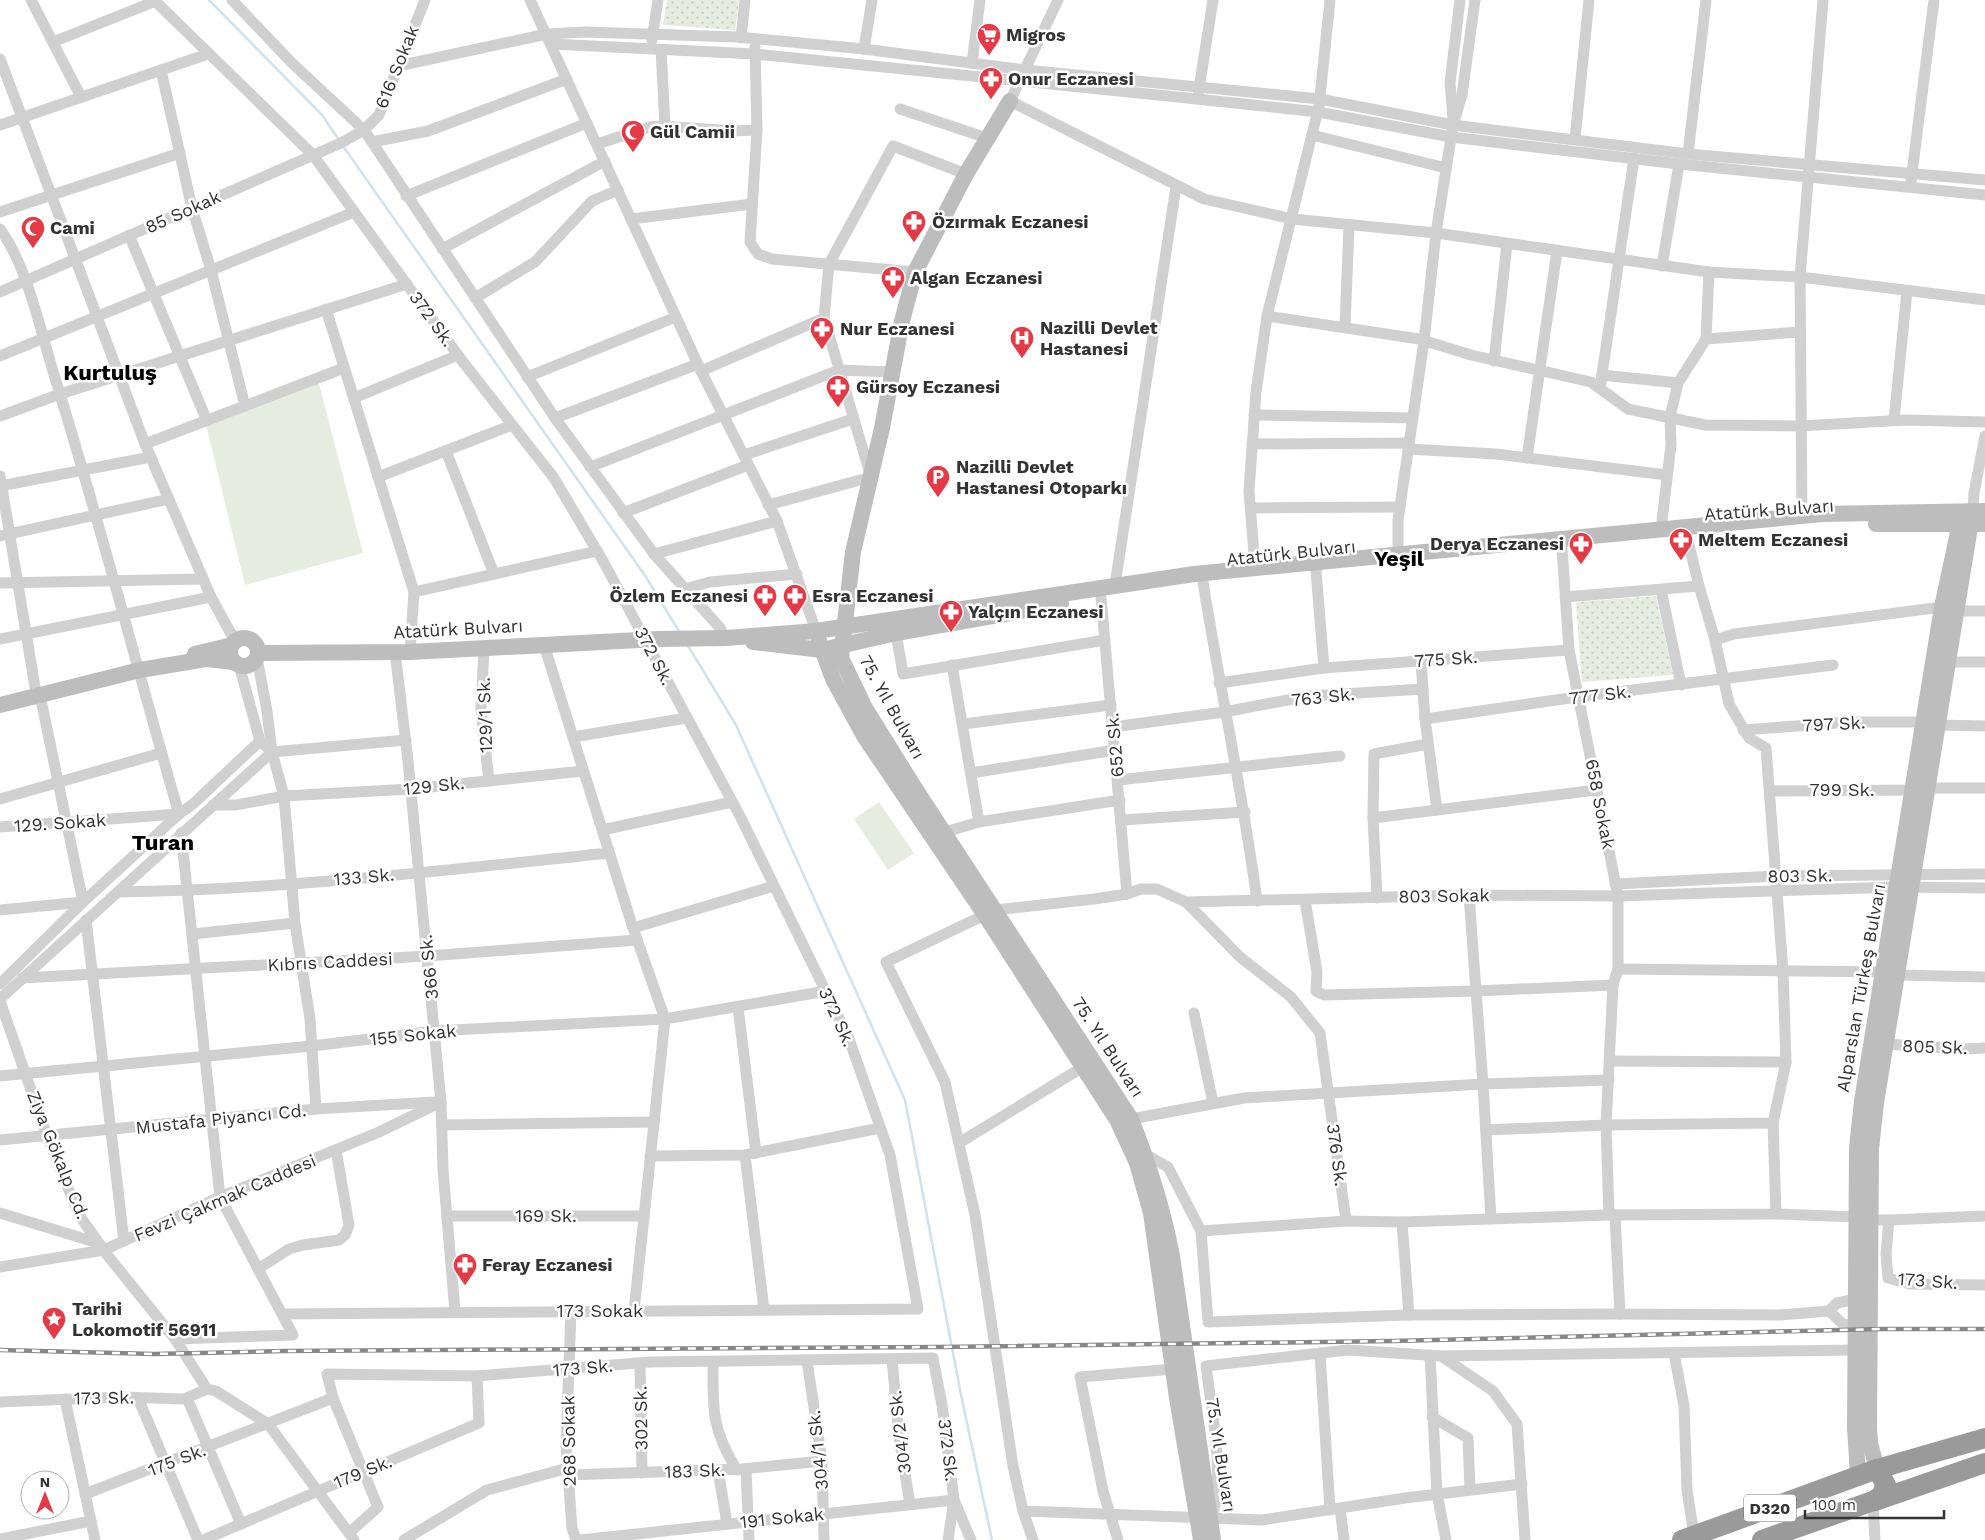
<svg xmlns="http://www.w3.org/2000/svg" width="1985" height="1540" viewBox="0 0 1985 1540" font-family="'Work Sans',sans-serif">
<defs>
<pattern id="park-dots" width="8" height="8" patternUnits="userSpaceOnUse" patternTransform="scale(1.25)"><rect width="8" height="8" fill="#e6ecdf"/><path d="M2 2h.1M6 6h.1" fill="none" stroke="#c6cbc0" stroke-width="1.8" stroke-linecap="round"/></pattern>
</defs>
<rect width="100%" height="100%" fill="#fff"/>
<g fill="#e6ecdf">
<polygon points="318,380 363,553 245,585 206,425"/>
<polygon points="879,802 914,853 888,870 854,819"/>
</g>
<g fill="url(#park-dots)">
<polygon points="667,0 739,0 735,30 663,25"/>
<polygon points="1656,596 1673,675 1582,682 1576,602"/>
</g>
<g fill="none" stroke-linecap="round" stroke-linejoin="round">
<g stroke="#cfe2ee" stroke-width="2.5">
<polyline points="209,0 322,115 339,140"/>
<polyline points="343,146 646,577 680,633"/>
<polyline points="687,644 736,725 905,1100 961,1395 992,1540"/>
</g>
<g stroke="#d0d0d0" stroke-width="11">
<polyline points="31,0 81,97"/>
<polyline points="154,0 313,155 463,362 554,478 603,561 741,818 849,1039 890,1155 918,1309 282,1314"/>
<polyline points="232,0 292,63 364,130 555,418 654,554 721,629 722,638"/>
<polyline points="530,0 701,371 777,521 816,631"/>
<polyline points="1058,0 1010,101 1204,199 1292,219 1436,233 1709,272 1800,277 1985,300"/>
<polyline points="741,38 745,0"/>
<polyline points="652,40 658,0"/>
<polyline points="53,42 156,1"/>
<polyline points="552,44 755,54 1197,99 1318,112 1451,137 1679,164 1985,195"/>
<polyline points="755,47 757,130 750,242 758,254 772,259 915,272"/>
<polyline points="864,49 872,0"/>
<polyline points="661,50 665,126"/>
<polyline points="0,59 145,444 211,597 235,641"/>
<polyline points="972,63 980,0"/>
<polyline points="398,66 547,34 585,32 738,37 864,49 1025,70 1320,99 1453,125 1688,154 1985,180"/>
<polyline points="161,70 192,208 211,270 245,406"/>
<polyline points="1198,95 1213,0"/>
<polyline points="900,109 987,138"/>
<polyline points="1453,118 1450,83 1460,0"/>
<polyline points="0,125 208,54"/>
<polyline points="1312,135 1446,168"/>
<polyline points="1575,139 1589,0"/>
<polyline points="372,142 428,131 567,79"/>
<polyline points="597,144 650,127 660,126 734,131 757,130"/>
<polyline points="1688,154 1706,0"/>
<polyline points="1911,181 1934,0"/>
<polyline points="406,196 587,123"/>
<polyline points="0,212 180,153"/>
<polyline points="631,219 752,204"/>
<path d="M0 229C27 265 41 333 55 378 100 522 137 669 179 814"/>
<polyline points="129,235 207,421"/>
<polyline points="442,249 605,161"/>
<polyline points="1662,266 1679,164"/>
<polyline points="0,292 341,143 364,130 379,115 425,0"/>
<polyline points="475,298 535,262 592,201 618,190"/>
<polyline points="326,309 414,592 410,652"/>
<polyline points="1267,316 1419,339 1471,355 1591,382 1628,409 1705,425 1800,426 1906,420 1985,422"/>
<polyline points="1345,327 1349,226"/>
<polyline points="1706,339 1709,272"/>
<polyline points="0,356 354,212"/>
<polyline points="1494,361 1507,244"/>
<polyline points="701,371 824,318"/>
<polyline points="1602,375 1678,383"/>
<polyline points="527,377 676,317"/>
<polyline points="1600,388 1634,158"/>
<polyline points="354,398 458,355"/>
<polyline points="1254,415 1413,418"/>
<polyline points="0,416 60,394 407,284"/>
<polyline points="555,418 698,364"/>
<polyline points="1894,420 1907,291"/>
<polyline points="145,444 344,368"/>
<polyline points="1252,444 1409,443"/>
<polyline points="1408,449 1496,454 1667,475"/>
<polyline points="446,451 494,574"/>
<polyline points="744,455 853,419"/>
<polyline points="1527,458 1557,251"/>
<polyline points="590,467 839,370 892,372"/>
<polyline points="0,476 36,693"/>
<polyline points="378,477 512,425"/>
<polyline points="0,486 151,457"/>
<polyline points="768,505 871,477 824,318 829,264 893,146 966,174"/>
<polyline points="1251,508 1400,507"/>
<polyline points="1973,511 1974,493 1985,436"/>
<polyline points="623,513 748,465"/>
<polyline points="1802,516 1800,277 1823,0"/>
<polyline points="1661,529 1671,445 1670,417 1678,383 1706,339 1799,332"/>
<polyline points="0,536 169,499"/>
<polyline points="1687,537 1699,586 1715,640"/>
<polyline points="1562,548 1569,650 1618,896 1618,969 1613,985 1606,1125 1773,1123 1786,1062 1783,971 1766,748 1749,738 1729,704 1715,640 1734,634 1942,607"/>
<polyline points="1398,553 1398,520 1424,341 1436,233 1453,125 1462,95 1475,0"/>
<polyline points="654,554 777,521"/>
<polyline points="1255,567 1249,491 1256,392 1267,316 1319,106 1330,0"/>
<path d="M1203 582C1220 689 1243 794 1257 901"/>
<polyline points="0,583 203,579"/>
<polyline points="1115,585 1176,187"/>
<polyline points="685,589 710,582 797,574"/>
<polyline points="1661,590 1681,685"/>
<polyline points="414,592 597,551"/>
<polyline points="1101,597 1127,894"/>
<polyline points="1565,597 1699,586"/>
<polyline points="1957,611 1985,611"/>
<polyline points="896,633 903,674 1105,640"/>
<polyline points="0,639 211,597"/>
<polyline points="544,645 633,928 665,1019 634,1311"/>
<polyline points="484,648 481,709 489,781"/>
<polyline points="395,652 408,761 441,1102 443,1170 455,1312"/>
<polyline points="257,658 267,711 272,752"/>
<polyline points="1421,661 1425,719 1577,697 1833,665"/>
<polyline points="1948,662 1985,662"/>
<polyline points="239,665 260,741 272,752 284,796 295,923 310,1019 316,1109"/>
<polyline points="1324,668 1569,650"/>
<polyline points="1219,683 1324,668 1316,571"/>
<polyline points="1425,719 1437,810 1596,790"/>
<polyline points="963,724 1111,705"/>
<polyline points="1938,725 1985,726"/>
<polyline points="1113,727 1224,712 1309,696 1423,689"/>
<polyline points="1743,730 1850,722 1924,722"/>
<polyline points="573,737 687,718"/>
<polyline points="1428,744 1374,754 1373,818 1437,810"/>
<polyline points="272,752 406,740"/>
<polyline points="971,773 1115,750"/>
<polyline points="1118,780 1340,756"/>
<polyline points="1928,788 1985,788"/>
<polyline points="1770,791 1914,790"/>
<polyline points="0,799 161,753"/>
<polyline points="213,805 236,805 284,796 411,789 583,771"/>
<polyline points="1373,818 1377,898"/>
<polyline points="1122,820 1245,812"/>
<polyline points="979,822 1120,800"/>
<polyline points="0,827 179,814"/>
<polyline points="602,830 732,802"/>
<polyline points="945,832 979,822 952,665"/>
<polyline points="1615,884 1777,876 1985,874"/>
<path d="M118 892C282 890 446 870 609 853"/>
<polyline points="1469,895 1476,991 1613,985"/>
<polyline points="0,910 83,902 40,695"/>
<polyline points="86,920 124,1241"/>
<polyline points="633,928 774,886"/>
<polyline points="193,934 295,923"/>
<polyline points="1618,969 1884,972"/>
<polyline points="1898,975 1985,977"/>
<polyline points="22,978 428,956 637,940"/>
<polyline points="0,984 83,902 179,814 193,804 260,741"/>
<polyline points="0,999 272,752"/>
<polyline points="0,1001 47,1136 79,1215 108,1256 175,1339 207,1389 216,1391 268,1424 354,1540"/>
<polyline points="738,1007 756,1153"/>
<polyline points="1194,1013 1213,1103"/>
<polyline points="1886,1044 1962,1049 1985,1048"/>
<polyline points="1610,1061 1786,1062"/>
<polyline points="0,1076 312,1046 435,1031 665,1019 826,991"/>
<polyline points="1131,1119 1244,1098 1483,1084 1476,991 1324,995 1316,991 1317,972 1305,900"/>
<polyline points="442,1125 654,1122"/>
<polyline points="1486,1130 1606,1125 1609,1215 1776,1214 1773,1123"/>
<polyline points="0,1140 316,1109 435,1102"/>
<polyline points="959,1143 1083,1067"/>
<polyline points="1145,1154 1168,1167 1201,1231 1346,1221 1320,1033 1291,997 1240,957 1186,902"/>
<polyline points="745,1155 764,1310"/>
<polyline points="650,1156 745,1155 880,1128"/>
<polyline points="0,1213 98,1243"/>
<polyline points="1776,1214 1856,1217"/>
<polyline points="1615,1215 1620,1314 1780,1315 1829,1311 1837,1303 1856,1299"/>
<polyline points="447,1216 644,1216"/>
<polyline points="1491,1219 1483,1084 1609,1080"/>
<polyline points="1870,1220 1889,1220 1886,1254 1888,1278 1910,1284 1985,1285"/>
<polyline points="1889,1220 1985,1216"/>
<polyline points="1346,1221 1402,1222 1609,1215"/>
<polyline points="1201,1231 1208,1322 1409,1315 1402,1222"/>
<polyline points="0,1267 104,1250 220,1197 379,1132 441,1102"/>
<polyline points="258,1269 289,1249 303,1245 339,1240 345,1235 349,1225 336,1150"/>
<polyline points="571,1311 566,1446 572,1528 576,1540"/>
<polyline points="1829,1311 1844,1325 1855,1324"/>
<polyline points="1409,1315 1620,1314"/>
<polyline points="175,1339 293,1335 220,1197 181,833"/>
<polyline points="1320,1353 1330,1510"/>
<polyline points="1674,1353 1684,1406 1687,1490 1694,1535"/>
<polyline points="1430,1355 1437,1494 1446,1540"/>
<polyline points="1441,1356 1493,1391 1517,1424 1525,1540"/>
<polyline points="892,1359 899,1437 910,1504"/>
<polyline points="807,1361 822,1461 824,1540"/>
<path d="M713 1362C713 1408 711 1429 737 1470"/>
<polyline points="640,1363 642,1473"/>
<polyline points="138,1398 198,1540"/>
<polyline points="187,1398 241,1524"/>
<polyline points="333,1398 378,1507 349,1533"/>
<polyline points="65,1399 95,1540"/>
<polyline points="0,1402 121,1397 184,1399 207,1389"/>
<polyline points="1432,1417 1468,1438 1470,1490"/>
<polyline points="746,1469 749,1540"/>
<polyline points="718,1470 727,1524"/>
<polyline points="568,1475 742,1469 822,1461"/>
<polyline points="85,1494 333,1398 327,1374 477,1376 650,1362 933,1358 942,1405 954,1500 971,1540"/>
<polyline points="1873,1501 1875,1540"/>
<polyline points="1340,1508 1344,1540"/>
<polyline points="1023,1511 1262,1520 1405,1498 1522,1484"/>
<path d="M1213 1515C1224 1466 1212 1415 1206 1366L1348 1350 1441 1356 1855 1350"/>
<polyline points="0,1539 91,1521"/>
<polyline points="203,1540 479,1423 477,1376"/>
<polyline points="404,1540 487,1490 568,1468"/>
<polyline points="580,1540 954,1500 948,1540"/>
<polyline points="1033,1540 1023,1511 1013,1466 975,1215 945,1082 886,962 995,910 1094,899 1127,894 1141,889 1157,889 1186,902 1469,895 1618,896 1898,887 1985,888"/>
<polyline points="1118,1540 1103,1491 1080,1377 1174,1369"/>
</g>
<g stroke="#bdbdbd" stroke-width="16">
<path d="M1010 101 966 174 915 272 902 321 882 428 853 552 841 658 865 708 916 790 1131 1119C1149 1165 1163 1208 1172 1256L1213 1540"/>
<polyline points="1876,524 1985,524"/>
<circle cx="244" cy="652" r="14"/>
<polyline points="819,641 833,679 864,736 985,915 1117,1120 1137,1163 1151,1213 1177,1398 1201,1540"/>
<polyline points="753,642 822,650 896,633 1061,604"/>
<polyline points="258,653 410,652 659,639 726,638 816,631 1194,574 1823,514 1985,511"/>
<polyline points="195,654 232,645"/>
<polyline points="0,705 140,670 206,659 234,662"/>
<polyline points="1877,1469 1870,1443 1869,1427 1871,1149 1876,1103 1972,515"/>
<polyline points="1858,1475 1855,1428 1857,1148 1862,1101 1942,607 1962,514"/>
</g>
<g stroke="#9a9a9a" stroke-width="20">
<polyline points="1875,1501 1985,1463"/>
<polyline points="1682,1540 1877,1469 1985,1438"/>
<polyline points="1762,1540 1873,1501 1881,1496 1886,1485 1877,1469"/>
</g>
<defs>
<polyline id="rail" points="0,1350 154,1354 283,1351 940,1347 1393,1341 1882,1329 1985,1329"/>
</defs>
<use href="#rail" stroke="#888" stroke-width="4.5"/>
<use href="#rail" stroke="#fff" stroke-width="2.5" stroke-dasharray="8" stroke-linecap="butt"/>
</g>
<defs>
<symbol id="supermarket-pin" viewBox="-11 -11 22 30"><path d="M0 17L-7.5 6A9.5 9.5 0 1 1 7.5 6Z" fill="#e63946" stroke="#fff"/><path d="M-6-5.5h2.5l.6 2H6L4.5 2H-2.5L-4.4-4H-6ZM-1.5 3.2a1.3 1.3 0 1 0 .1 0ZM3 3.2a1.3 1.3 0 1 0 .1 0Z" fill="#fff"/></symbol>
<symbol id="pharmacy-pin" viewBox="-11 -11 22 30"><path d="M0 17L-7.5 6A9.5 9.5 0 1 1 7.5 6Z" fill="#e63946" stroke="#fff"/><path d="M-2-6h4v4h4v4h-4v4h-4v-4h-4v-4h4Z" fill="#fff"/></symbol>
<symbol id="mosque-pin" viewBox="-11 -11 22 30"><path d="M0 17L-7.5 6A9.5 9.5 0 1 1 7.5 6Z" fill="#e63946" stroke="#fff"/><path d="M3.5-4.9A6 6 0 1 0 3.5 4.9A5 5 0 1 1 3.5-4.9Z" fill="#fff"/></symbol>
<symbol id="hospital-pin" viewBox="-11 -11 22 30"><path d="M0 17L-7.5 6A9.5 9.5 0 1 1 7.5 6Z" fill="#e63946" stroke="#fff"/><path d="M-5-5h3v3.5h4V-5h3V5h-3V1.5h-4V5h-3Z" fill="#fff"/></symbol>
<symbol id="parking-pin" viewBox="-11 -11 22 30"><path d="M0 17L-7.5 6A9.5 9.5 0 1 1 7.5 6Z" fill="#e63946" stroke="#fff"/><path d="M-3.5-5.5H1a3.5 3.5 0 0 1 0 7H-1V5.5H-3.5ZM-1-3.4V-.6H.8a1.4 1.4 0 0 0 0-2.8Z" fill="#fff"/></symbol>
<symbol id="sight-pin" viewBox="-11 -11 22 30"><path d="M0 17L-7.5 6A9.5 9.5 0 1 1 7.5 6Z" fill="#e63946" stroke="#fff"/><path d="M0-6L1.8-2.2L6-1.7L2.9 1.2L3.7 5.4L0 3.3L-3.7 5.4L-2.9 1.2L-6-1.7L-1.8-2.2Z" fill="#fff"/></symbol>
</defs>
<g fill-rule="evenodd">
<use href="#supermarket-pin" x="975" y="21" width="28" height="38"/>
<use href="#pharmacy-pin" x="977" y="65" width="28" height="38"/>
<use href="#mosque-pin" x="619" y="118" width="28" height="38"/>
<use href="#pharmacy-pin" x="900" y="208" width="28" height="38"/>
<use href="#mosque-pin" x="19" y="214" width="28" height="38"/>
<use href="#pharmacy-pin" x="879" y="264" width="28" height="38"/>
<use href="#pharmacy-pin" x="808" y="315" width="28" height="38"/>
<use href="#hospital-pin" x="1008" y="324" width="28" height="38"/>
<use href="#pharmacy-pin" x="824" y="373" width="28" height="38"/>
<use href="#parking-pin" x="924" y="463" width="28" height="38"/>
<use href="#pharmacy-pin" x="1667" y="526" width="28" height="38"/>
<use href="#pharmacy-pin" x="1567" y="530" width="28" height="38"/>
<use href="#pharmacy-pin" x="751" y="582" width="28" height="38"/>
<use href="#pharmacy-pin" x="781" y="582" width="28" height="38"/>
<use href="#pharmacy-pin" x="937" y="598" width="28" height="38"/>
<use href="#pharmacy-pin" x="451" y="1251" width="28" height="38"/>
<use href="#sight-pin" x="40" y="1305" width="28" height="38"/>
</g>
<g text-anchor="middle" stroke-width="5" stroke-linejoin="round" paint-order="stroke">
<rect fill="#fff" stroke="#707070" stroke-width="1" x="1744" y="1494.5" width="52" height="27" rx="4"/>
<g font-size="16" font-weight="bold" fill="#333">
<text x="1770" y="1514">D320</text>
</g>
<g font-size="18" font-weight="bold" fill="#333" stroke="#fff" text-anchor="start">
<text x="1006" y="41">Migros</text>
<text x="1008" y="85">Onur Eczanesi</text>
<text x="650" y="138">Gül Camii</text>
<text x="932" y="228">Özırmak Eczanesi</text>
<text x="50" y="234">Cami</text>
<text x="910" y="284">Algan Eczanesi</text>
<text x="1040" y="334">Nazilli Devlet<tspan x="1040" dy="21">Hastanesi</tspan></text>
<text x="840" y="335">Nur Eczanesi</text>
<text x="856" y="393">Gürsoy Eczanesi</text>
<text x="956" y="473">Nazilli Devlet<tspan x="956" dy="21">Hastanesi Otoparkı</tspan></text>
<text x="1698" y="546">Meltem Eczanesi</text>
<text x="1564" y="550" text-anchor="end">Derya Eczanesi</text>
<text x="748" y="602" text-anchor="end">Özlem Eczanesi</text>
<text x="812" y="602">Esra Eczanesi</text>
<text x="968" y="618">Yalçın Eczanesi</text>
<text x="482" y="1271">Feray Eczanesi</text>
<text x="72" y="1315">Tarihi<tspan x="72" dy="21">Lokomotif 56911</tspan></text>
</g>
<g font-size="18" fill="#333" stroke="#fff">
<text transform="translate(397 67) rotate(-68)" y="6">616 Sokak</text>
<text transform="translate(183 212) rotate(-24)" y="6">85 Sokak</text>
<text transform="translate(432 319) rotate(54)" y="6">372 Sk.</text>
<text transform="translate(1769 510) rotate(-4)" y="6">Atatürk Bulvarı</text>
<text transform="translate(1291 553) rotate(-6)" y="6">Atatürk Bulvarı</text>
<text transform="translate(458 629) rotate(-3)" y="6">Atatürk Bulvarı</text>
<text transform="translate(654 656) rotate(62)" y="6">372 Sk.</text>
<text transform="translate(1446 659) rotate(-4)" y="6">775 Sk.</text>
<text transform="translate(1600 695) rotate(-7)" y="6">777 Sk.</text>
<text transform="translate(1323 697) rotate(-6)" y="6">763 Sk.</text>
<text transform="translate(892 707) rotate(61)" y="6">75. Yıl Bulvarı</text>
<text transform="translate(485 715) rotate(-92)" y="6">129/1 Sk.</text>
<text transform="translate(1834 724) rotate(-3)" y="6">797 Sk.</text>
<text transform="translate(1115 745) rotate(-95)" y="6">652 Sk.</text>
<text transform="translate(434 786) rotate(-6)" y="6">129 Sk.</text>
<text x="1842" y="796">799 Sk.</text>
<text transform="translate(1600 804) rotate(79)" y="6">658 Sokak</text>
<text transform="translate(60 823) rotate(-4)" y="6">129. Sokak</text>
<text transform="translate(1800 876) rotate(-1)" y="6">803 Sk.</text>
<text transform="translate(364 877) rotate(-5)" y="6">133 Sk.</text>
<text transform="translate(1444 896) rotate(-1)" y="6">803 Sokak</text>
<text transform="translate(330 962) rotate(-3)" y="6">Kıbrıs Caddesi</text>
<text transform="translate(429 967) rotate(-96)" y="6">366 Sk.</text>
<text transform="translate(1861 988) rotate(-80)" y="6">Alparslan Türkeş Bulvarı</text>
<text transform="translate(837 1017) rotate(65)" y="6">372 Sk.</text>
<text transform="translate(413 1035) rotate(-6)" y="6">155 Sokak</text>
<text transform="translate(1108 1047) rotate(57)" y="6">75. Yıl Bulvarı</text>
<text transform="translate(1935 1047) rotate(2)" y="6">805 Sk.</text>
<text transform="translate(221 1119) rotate(-6)" y="6">Mustafa Piyancı Cd.</text>
<text transform="translate(58 1155) rotate(68)" y="6">Ziya Gökalp Cd.</text>
<text transform="translate(1337 1155) rotate(82)" y="6">376 Sk.</text>
<text transform="translate(225 1198) rotate(-23)" y="6">Fevzi Çakmak Caddesi</text>
<text x="546" y="1222">169 Sk.</text>
<text transform="translate(1928 1281) rotate(4)" y="6">173 Sk.</text>
<text x="600" y="1317">173 Sokak</text>
<text transform="translate(583 1368) rotate(-5)" y="6">173 Sk.</text>
<text transform="translate(104 1398) rotate(-1)" y="6">173 Sk.</text>
<text transform="translate(641 1418) rotate(-91)" y="6">302 Sk.</text>
<text transform="translate(900 1432) rotate(-97)" y="6">304/2 Sk.</text>
<text transform="translate(569 1441) rotate(-91)" y="6">268 Sokak</text>
<text transform="translate(818 1450) rotate(-96)" y="6">304/1 Sk.</text>
<text transform="translate(948 1450) rotate(83)" y="6">372 Sk.</text>
<text transform="translate(1221 1455) rotate(81)" y="6">75. Yıl Bulvarı</text>
<text transform="translate(177 1460) rotate(-21)" y="6">175 Sk.</text>
<text transform="translate(695 1471) rotate(-2)" y="6">183 Sk.</text>
<text transform="translate(363 1472) rotate(-22)" y="6">179 Sk.</text>
<text transform="translate(782 1518) rotate(-6)" y="6">191 Sokak</text>
</g>
<g font-size="22" font-weight="bold" fill="#000" stroke="#fff">
<text x="110" y="380">Kurtuluş</text>
<text x="1399" y="566">Yeşil</text>
<text x="163" y="850">Turan</text>
</g>
</g>
<g transform="translate(45 1495)"><circle r="24" fill="#ffffff" stroke="#adadad"/>
<path d="M0-4L9 19L0 12L-9 19Z" fill="#e63946"/>
<text y="-8" font-size="14" font-weight="bold" text-anchor="middle" fill="#333333">N</text>
</g>
<path d="M1805 1510v8h139v-8" fill="none" stroke="#333333" stroke-width="2.5"/>
<text x="1812" y="1510" font-size="15" fill="#333333" stroke="#ffffff" stroke-width="4" paint-order="stroke">100 m</text>
</svg>
